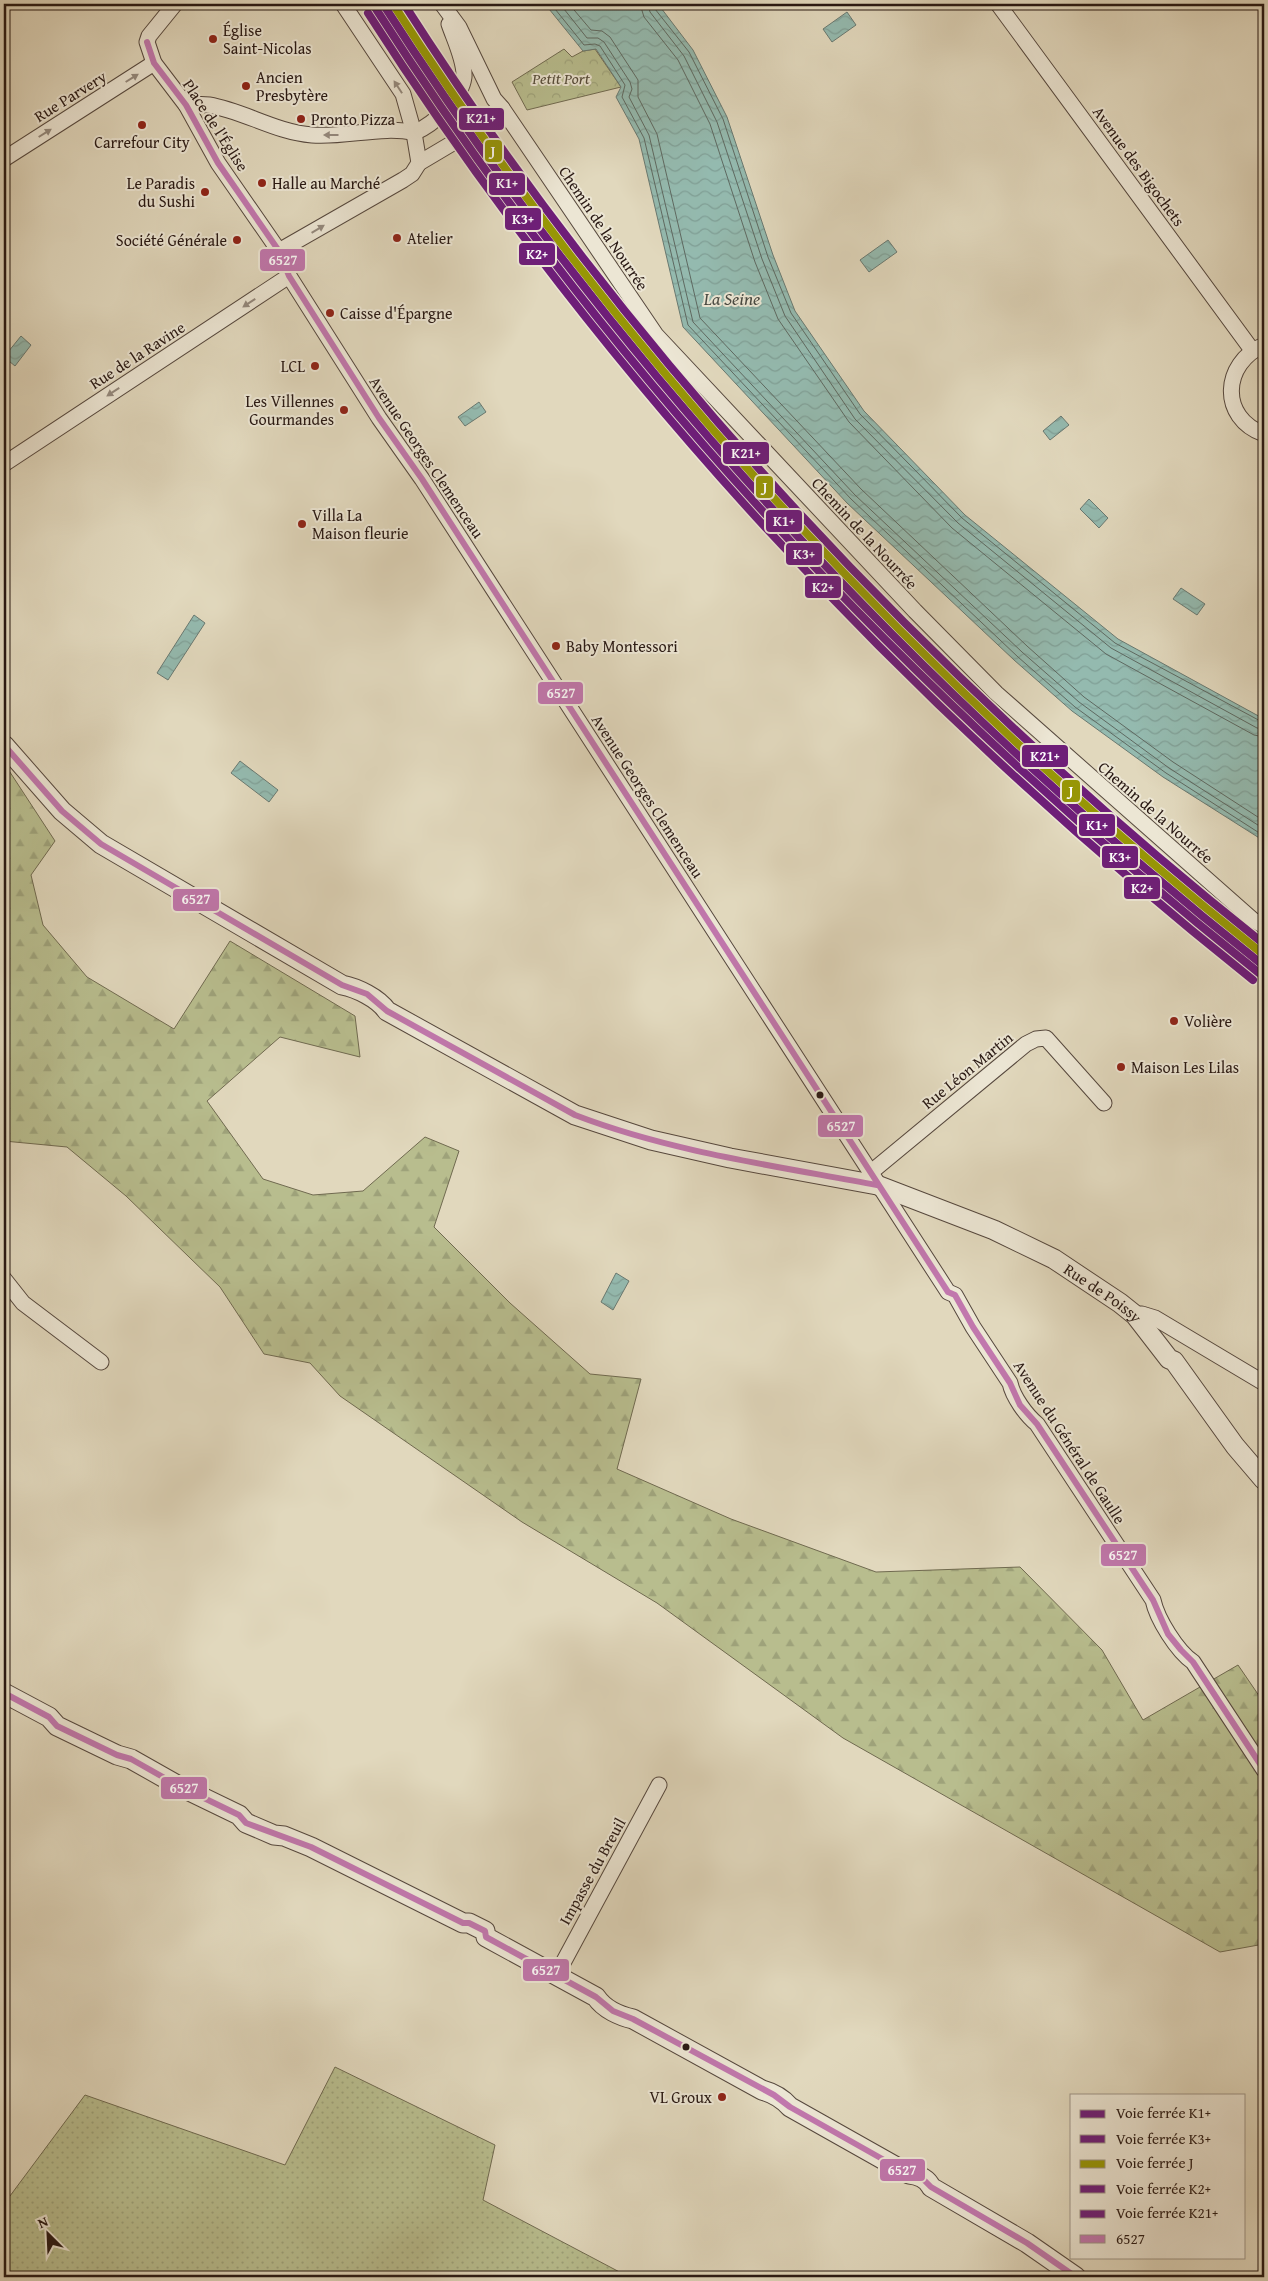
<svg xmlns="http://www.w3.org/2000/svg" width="1268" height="2281" viewBox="0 0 1268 2281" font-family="'Gentium Book Plus',serif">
<defs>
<pattern id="grass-dots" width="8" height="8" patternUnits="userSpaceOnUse" patternTransform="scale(1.25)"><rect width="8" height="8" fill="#b8bd8e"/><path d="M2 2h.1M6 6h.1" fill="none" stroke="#9ea27a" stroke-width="1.8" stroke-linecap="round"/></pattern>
<pattern id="forest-firs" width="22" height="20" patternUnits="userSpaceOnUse" patternTransform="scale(1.25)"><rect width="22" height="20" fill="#b8bd8e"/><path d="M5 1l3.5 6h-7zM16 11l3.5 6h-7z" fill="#9ea27a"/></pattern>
<pattern id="park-crowns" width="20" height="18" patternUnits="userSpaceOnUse" patternTransform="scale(1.25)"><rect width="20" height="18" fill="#b8bd8e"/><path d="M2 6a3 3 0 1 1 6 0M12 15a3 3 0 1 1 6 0" fill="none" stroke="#9ea27a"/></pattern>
<pattern id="water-waves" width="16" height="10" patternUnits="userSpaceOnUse" patternTransform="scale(1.25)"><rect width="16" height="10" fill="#94baaf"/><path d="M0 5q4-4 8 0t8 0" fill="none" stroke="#809f96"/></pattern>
</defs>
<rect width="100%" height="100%" fill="#e1d8bd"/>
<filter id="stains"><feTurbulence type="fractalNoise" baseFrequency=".004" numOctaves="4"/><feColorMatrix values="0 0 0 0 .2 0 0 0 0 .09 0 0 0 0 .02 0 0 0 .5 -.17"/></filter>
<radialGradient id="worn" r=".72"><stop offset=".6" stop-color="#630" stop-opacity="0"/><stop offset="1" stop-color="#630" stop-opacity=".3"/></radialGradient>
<polygon fill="url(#grass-dots)" stroke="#706a50" points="335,2067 495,2145 483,2200 629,2277 4,2277 4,2204 85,2095 285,2165"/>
<polygon fill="url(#forest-firs)" stroke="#706a50" points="4,763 55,841 31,875 43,925 87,977 174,1029 230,941 355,1016 360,1057 280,1037 207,1101 263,1179 313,1195 363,1191 425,1137 459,1151 434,1227 510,1303 590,1374 641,1379 617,1469 731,1519 876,1572 1020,1567 1102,1650 1143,1720 1238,1665 1264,1703 1264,1944 1220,1952 843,1738 657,1603 522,1522 340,1396 310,1363 264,1354 220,1287 126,1196 67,1147 4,1141"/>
<g fill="url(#park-crowns)" stroke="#706a50">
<polygon points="127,4 160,4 158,6 129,8"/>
<polygon points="564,49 572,57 583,51 595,49 621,87 527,110 512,82"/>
</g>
<g fill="url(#water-waves)" stroke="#697971">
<polygon points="545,4 658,4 693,50 727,117 773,255 795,311 864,411 965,515 1118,639 1264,719 1264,841 1163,777 1072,711 1014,660 847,503 683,327 639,139 616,97 621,87 596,49 583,51"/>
<polygon points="847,12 856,25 832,42 823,29"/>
<polygon points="888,240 897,252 869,272 860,260"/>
<polygon points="21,336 31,345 15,366 4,357"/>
<polygon points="479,402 486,412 465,426 458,417"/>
<polygon points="1061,416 1069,425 1050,440 1043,431"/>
<polygon points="1089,499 1108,518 1099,528 1080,509"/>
<polygon points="1181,588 1205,604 1197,615 1173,599"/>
<polygon points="194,615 205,623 168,680 157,673"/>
<polygon points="240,761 278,790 269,802 231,773"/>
<polygon points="616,1273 629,1281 613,1310 601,1302"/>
</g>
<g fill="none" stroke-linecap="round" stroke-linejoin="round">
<g stroke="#5e6961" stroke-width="1">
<polyline points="551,4 584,45 595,44 600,46 625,85 622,97 644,138 688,325 851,499 1018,657 1075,707 1166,773 1264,836"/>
<polyline points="560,4 587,38 598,38 604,42 630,82 632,89 629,97 649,135 693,322 855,495 1022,652 1079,702 1169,768 1264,829"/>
<polyline points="569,4 591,30 602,31 610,37 638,80 638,97 657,134 700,318 861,489 1027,646 1084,697 1173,762 1264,821"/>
<polyline points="640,4 644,17 678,60 710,124 755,262 778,319 849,422 952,528 1106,654 1254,735 1264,737"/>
<polyline points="648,4 650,12 684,56 717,122 762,259 785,316 855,419 958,523 1111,648 1257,728 1264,729"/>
<polyline points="654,4 655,9 689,52 723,119 768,257 791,313 860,414 962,518 1115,643 1264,723"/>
</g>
<polyline stroke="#bcb29b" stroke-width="15" stroke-dasharray="15 8" stroke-linecap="butt" points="451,144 485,119"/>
<defs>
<g id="minor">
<path d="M175 4 149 36 147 42 154 63 186 105 218 163 279 251 289 276 379 418 422 479 948 1292 955 1295 973 1327 1010 1383C1013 1397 1026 1415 1037 1424L1153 1600C1157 1619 1177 1651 1193 1662L1264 1770"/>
<polyline points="442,4 459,27 494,99 502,108 656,335 915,611 996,693 1253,920 1264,926"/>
<polyline points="998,4 1252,350"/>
<path d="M186 105C193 105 202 104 209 105 244 111 275 132 312 135 344 138 385 125 414 133 434 124 461 100 464 77 465 61 454 39 449 24"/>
<polyline points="485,119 502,108"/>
<polyline points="4,159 154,63"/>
<polyline points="419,163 451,144"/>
<polyline points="279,251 403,180 412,174 419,163 414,133 403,94 343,4"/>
<path d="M1264 345C1222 363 1219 418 1264 434"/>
<polyline points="4,464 289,276"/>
<polyline points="870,1173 1026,1044 1036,1039 1046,1038 1104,1103"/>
<polyline points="4,1279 23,1303 101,1362"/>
<polyline points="1135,1315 1142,1314 1155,1318 1264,1383"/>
<polyline points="557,1974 659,1785"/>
</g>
<g id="tertiary">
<path id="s1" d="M4 745 62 811 101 844 342 985C357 988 378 998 387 1011L575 1115 651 1140 730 1158 877 1185 994 1230 1054 1259 1120 1303 1135 1315 1169 1359 1174 1361 1235 1446 1264 1480"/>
<path d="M4 1693 49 1717 57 1726 117 1755 131 1759 177 1785 239 1815 246 1823 274 1835 284 1836 311 1847 463 1923H469L485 1931 486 1937 596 1997C604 2009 620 2016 633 2019L762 2090C773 2093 783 2099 790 2107L909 2174C919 2175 927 2178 931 2187L1027 2243 1076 2277"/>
</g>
</defs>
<use href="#minor" stroke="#56483e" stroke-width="17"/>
<use href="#tertiary" stroke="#56483e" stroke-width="21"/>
<use href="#minor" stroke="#ece6d4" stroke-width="15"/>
<use href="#tertiary" stroke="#ece6d4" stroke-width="19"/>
<defs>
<g id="bus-1">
<polyline points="147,42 154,63 186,105 218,163 279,251 289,276 379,418 422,479 948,1292 955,1295 973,1327 1010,1383 1020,1405 1037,1424 1153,1600 1168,1634 1181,1650 1193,1662 1264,1770"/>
<path d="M4 745 62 811 101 844 342 985 367 994 387 1011 575 1115C671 1152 776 1166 877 1185"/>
<polyline points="4,1693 49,1717 57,1726 117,1755 131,1759 177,1785 239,1815 246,1823 311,1847 463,1923 469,1923 485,1931 486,1937 596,1997 613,2011 633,2019 774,2095 790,2107 909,2174 922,2178 931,2187 1027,2243 1076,2277"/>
</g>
</defs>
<use href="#bus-1" stroke="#ece6d4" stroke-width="10"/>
<use href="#bus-1" stroke="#c177ad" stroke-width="6"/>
<defs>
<path id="rail-1" d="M383 4C620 373 921 693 1264 966"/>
<path id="rail-2" d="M376 9C613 379 915 699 1259 973"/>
<path id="rail-3" d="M393 4C627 368 926 686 1264 955"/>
<path id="rail-4" d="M368 13C606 384 909 706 1253 980"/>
<path id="rail-5" d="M404 4C634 363 931 678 1264 944"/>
</defs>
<use href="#rail-1" stroke="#ece6d4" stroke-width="11"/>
<use href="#rail-2" stroke="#ece6d4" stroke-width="11"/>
<use href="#rail-3" stroke="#ece6d4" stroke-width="11"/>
<use href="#rail-4" stroke="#ece6d4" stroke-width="11"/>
<use href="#rail-5" stroke="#ece6d4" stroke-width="11"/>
<use href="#rail-1" stroke="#6e1e78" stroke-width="8"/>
<use href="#rail-2" stroke="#6e1e78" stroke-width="8"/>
<use href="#rail-3" stroke="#979606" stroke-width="8"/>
<use href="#rail-4" stroke="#6e1e78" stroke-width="8"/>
<use href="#rail-5" stroke="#6e1e78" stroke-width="8"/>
</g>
<defs><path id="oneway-solid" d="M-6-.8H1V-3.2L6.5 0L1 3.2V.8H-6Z" transform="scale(1.25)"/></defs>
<g fill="#94897d">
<use href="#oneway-solid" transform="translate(132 78) rotate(-32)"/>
<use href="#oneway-solid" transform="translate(398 87) rotate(-123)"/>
<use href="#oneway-solid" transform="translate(45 133) rotate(-32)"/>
<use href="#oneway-solid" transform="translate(331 135) rotate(-180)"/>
<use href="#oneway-solid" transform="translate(318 229) rotate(-31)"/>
<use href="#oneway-solid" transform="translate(249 303) rotate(147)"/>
<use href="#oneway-solid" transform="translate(113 392) rotate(147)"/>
</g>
<g fill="#8f2418" stroke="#ece6d4" stroke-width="2">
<circle cx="213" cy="39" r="5"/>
<circle cx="246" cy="86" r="5"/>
<circle cx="301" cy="119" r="5"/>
<circle cx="142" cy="125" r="5"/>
<circle cx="262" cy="183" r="5"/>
<circle cx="205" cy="192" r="5"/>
<circle cx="397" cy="238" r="5"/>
<circle cx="237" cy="240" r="5"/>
<circle cx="330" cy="313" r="5"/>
<circle cx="315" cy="366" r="5"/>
<circle cx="344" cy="410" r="5"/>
<circle cx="302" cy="524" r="5"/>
<circle cx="556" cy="646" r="5"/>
<circle cx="1174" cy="1021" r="5"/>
<circle cx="1121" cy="1067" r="5"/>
<circle cx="722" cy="2097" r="5"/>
</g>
<g fill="#281813" stroke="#ece6d4" stroke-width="2">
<circle cx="820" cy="1095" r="4.5"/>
<circle cx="686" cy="2047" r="4.5"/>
</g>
<g text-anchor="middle" stroke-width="4" stroke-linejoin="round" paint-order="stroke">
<g font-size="16" fill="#281813" stroke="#ece6d4" text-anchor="start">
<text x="223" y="36">Église<tspan x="223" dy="18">Saint-Nicolas</tspan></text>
<text x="256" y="83">Ancien<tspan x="256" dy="18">Presbytère</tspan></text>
<text x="311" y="125">Pronto Pizza</text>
<text x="142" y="148" text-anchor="middle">Carrefour City</text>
<text x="195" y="189" text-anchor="end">Le Paradis<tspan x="195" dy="18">du Sushi</tspan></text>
<text x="272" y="189">Halle au Marché</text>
<text x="407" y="244">Atelier</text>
<text x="227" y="246" text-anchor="end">Société Générale</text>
<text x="340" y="319">Caisse d'Épargne</text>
<text x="305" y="372" text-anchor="end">LCL</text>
<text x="334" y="407" text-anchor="end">Les Villennes<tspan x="334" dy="18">Gourmandes</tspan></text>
<text x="312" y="521">Villa La<tspan x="312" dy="18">Maison fleurie</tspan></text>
<text x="566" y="652">Baby Montessori</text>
<text x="1184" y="1027">Volière</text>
<text x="1131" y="1073">Maison Les Lilas</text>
<text x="712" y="2103" text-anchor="end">VL Groux</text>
</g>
<g font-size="16" font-style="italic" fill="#534a38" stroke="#ece6d4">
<text x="561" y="84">Petit Port</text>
</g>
<g font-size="16" fill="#281813" stroke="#ece6d4">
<text transform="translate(70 96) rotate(-32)" y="6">Rue Parvery</text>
<text transform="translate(216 125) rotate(57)" y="6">Place de l'Église</text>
<text transform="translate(1139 166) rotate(54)" y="6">Avenue des Bigochets</text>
<text transform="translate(604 228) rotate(56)" y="6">Chemin de la Nourrée</text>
<text transform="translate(137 355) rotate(-33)" y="6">Rue de la Ravine</text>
<text transform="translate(427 457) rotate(56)" y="6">Avenue Georges Clemenceau</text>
<text transform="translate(865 533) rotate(47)" y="6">Chemin de la Nourrée</text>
<text transform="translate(648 796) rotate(57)" y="6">Avenue Georges Clemenceau</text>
<text transform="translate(1156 812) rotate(41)" y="6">Chemin de la Nourrée</text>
<text transform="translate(967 1070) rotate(-39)" y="6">Rue Léon Martin</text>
<text dy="6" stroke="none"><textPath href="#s1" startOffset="1248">Rue de Poissy</textPath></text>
<text transform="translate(1070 1442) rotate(57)" y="6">Avenue du Général de Gaulle</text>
<text transform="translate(592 1871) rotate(-61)" y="6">Impasse du Breuil</text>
</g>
<g font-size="18" font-style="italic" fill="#484942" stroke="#ece6d4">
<text x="732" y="305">La Seine</text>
</g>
</g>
<g stroke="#ece6d4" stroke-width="2">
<rect x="458" y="107" width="47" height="24" rx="5" fill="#6e1e78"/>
<rect x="484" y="139" width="19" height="24" rx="5" fill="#979606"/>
<rect x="488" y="172" width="38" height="24" rx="5" fill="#6e1e78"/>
<rect x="504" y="207" width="38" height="24" rx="5" fill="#6e1e78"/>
<rect x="518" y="242" width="38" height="24" rx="5" fill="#6e1e78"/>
<rect x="259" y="248" width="47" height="24" rx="5" fill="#c177ad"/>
<rect x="722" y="441" width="48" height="24" rx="5" fill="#6e1e78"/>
<rect x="755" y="475" width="19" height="24" rx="5" fill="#979606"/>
<rect x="765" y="509" width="38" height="24" rx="5" fill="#6e1e78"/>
<rect x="785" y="542" width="38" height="24" rx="5" fill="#6e1e78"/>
<rect x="804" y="575" width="38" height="24" rx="5" fill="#6e1e78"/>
<rect x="537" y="681" width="47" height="24" rx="5" fill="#c177ad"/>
<rect x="1021" y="744" width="48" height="24" rx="5" fill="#6e1e78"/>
<rect x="1061" y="779" width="20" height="24" rx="5" fill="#979606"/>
<rect x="1078" y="813" width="38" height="24" rx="5" fill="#6e1e78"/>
<rect x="1101" y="845" width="38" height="24" rx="5" fill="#6e1e78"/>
<rect x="1123" y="876" width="38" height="24" rx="5" fill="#6e1e78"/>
<rect x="172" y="888" width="48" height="24" rx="5" fill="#c177ad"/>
<rect x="817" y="1114" width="47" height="24" rx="5" fill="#c177ad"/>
<rect x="1100" y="1543" width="47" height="24" rx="5" fill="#c177ad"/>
<rect x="160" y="1776" width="48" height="24" rx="5" fill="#c177ad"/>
<rect x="522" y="1958" width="48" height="24" rx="5" fill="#c177ad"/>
<rect x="879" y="2158" width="47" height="24" rx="5" fill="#c177ad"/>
</g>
<g font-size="14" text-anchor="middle" font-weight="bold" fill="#fff">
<text x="481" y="123">K21+</text>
<text x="493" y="156">J</text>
<text x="507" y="188">K1+</text>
<text x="523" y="224">K3+</text>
<text x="537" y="259">K2+</text>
<text x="283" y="265">6527</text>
<text x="746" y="458">K21+</text>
<text x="765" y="492">J</text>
<text x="784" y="526">K1+</text>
<text x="804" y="559">K3+</text>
<text x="823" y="592">K2+</text>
<text x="561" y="698">6527</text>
<text x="1045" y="761">K21+</text>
<text x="1071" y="796">J</text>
<text x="1097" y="830">K1+</text>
<text x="1120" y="862">K3+</text>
<text x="1142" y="893">K2+</text>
<text x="196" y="904">6527</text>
<text x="841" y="1131">6527</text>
<text x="1123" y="1560">6527</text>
<text x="184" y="1793">6527</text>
<text x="546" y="1975">6527</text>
<text x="902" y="2175">6527</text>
</g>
<rect width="1268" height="2281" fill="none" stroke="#e1d8bd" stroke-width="20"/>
<rect x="5" y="5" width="1258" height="2271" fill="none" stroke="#281813" stroke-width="2.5"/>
<rect x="10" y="10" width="1248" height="2261" fill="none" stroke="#281813"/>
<rect x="1070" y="2094" width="175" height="165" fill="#ece6d4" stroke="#9e9487"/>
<rect x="1080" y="2110" width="25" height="8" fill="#6e1e78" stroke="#9e9487"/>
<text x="1116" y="2118" font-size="15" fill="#281813">Voie ferrée K1+</text>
<rect x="1080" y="2135" width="25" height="8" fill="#6e1e78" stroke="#9e9487"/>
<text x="1116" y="2144" font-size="15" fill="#281813">Voie ferrée K3+</text>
<rect x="1080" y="2160" width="25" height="8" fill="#979606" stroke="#9e9487"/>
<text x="1116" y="2168" font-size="15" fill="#281813">Voie ferrée J</text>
<rect x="1080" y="2185" width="25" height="8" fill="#6e1e78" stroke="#9e9487"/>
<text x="1116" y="2194" font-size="15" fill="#281813">Voie ferrée K2+</text>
<rect x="1080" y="2210" width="25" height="8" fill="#6e1e78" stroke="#9e9487"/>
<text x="1116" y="2218" font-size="15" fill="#281813">Voie ferrée K21+</text>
<rect x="1080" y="2235" width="25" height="8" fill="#c177ad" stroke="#9e9487"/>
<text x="1116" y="2244" font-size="15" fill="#281813">6527</text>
<g transform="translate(48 2234) rotate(336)" stroke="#ece6d4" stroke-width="4" paint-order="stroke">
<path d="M0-4L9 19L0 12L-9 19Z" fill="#281813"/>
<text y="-8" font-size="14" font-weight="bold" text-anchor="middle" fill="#281813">N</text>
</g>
<rect width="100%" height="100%" filter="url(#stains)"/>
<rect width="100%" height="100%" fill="url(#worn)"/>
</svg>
